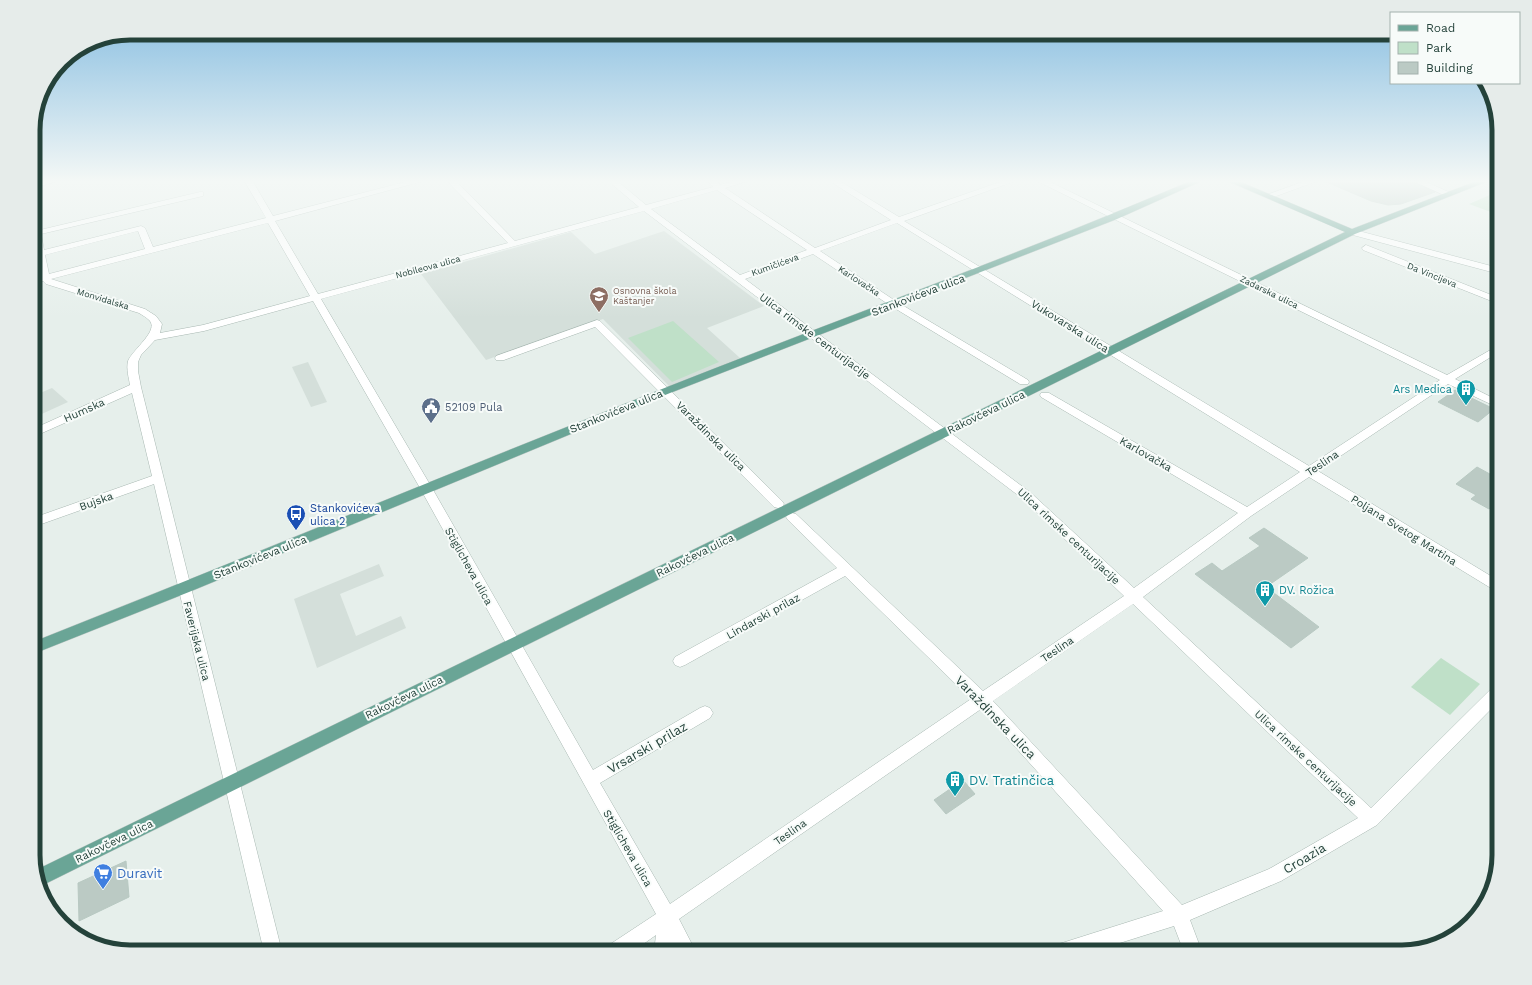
<svg xmlns="http://www.w3.org/2000/svg" width="1532" height="985" viewBox="0 0 1532 985" font-family="'Work Sans',sans-serif">
<rect width="100%" height="100%" fill="#e6efeb"/>
<g fill="#d4dfda">
<polygon points="664,231 764,306 707,328 740,358 669,386 603,319 486,360 421,274 571,232 595,254"/>
<polygon points="308,362 327,402 311,407 292,367"/>
<polygon points="52,388 68,402 33,418 33,396"/>
<polygon points="379,564 384,576 340,594 356,636 401,616 406,628 317,668 294,599"/>
</g>
<g fill="#bfe0c8">
<polygon points="1499,191 1499,215 1469,204"/>
<polygon points="673,321 719,362 672,382 628,338"/>
<polygon points="1441,658 1480,684 1450,715 1411,687"/>
</g>
<g fill="#bbcac4" stroke="#b8c9c2">
<polygon points="1322,180 1410,180 1435,192 1401,204 1388,205 1371,201"/>
<polygon points="1455,390 1494,409 1478,422 1438,402"/>
<polygon points="1477,467 1499,479 1499,501 1489,509 1471,499 1476,495 1456,484"/>
<polygon points="1264,528 1308,558 1266,587 1319,627 1291,648 1195,574 1212,563 1222,571 1260,546 1249,538"/>
<polygon points="963,780 975,794 946,814 934,800"/>
<polygon points="126,861 129,897 79,921 78,883"/>
</g>
<g fill="none" stroke-linecap="round" stroke-linejoin="round">
<defs>
<g id="minor">
<polygon points="47,180 62,180 33,188 33,184"/>
<path d="M244 180H252L273 216 413 180H427L275 221 318 294 508 243 446 180H455L515 241 639 207 607 180H616L646 205 713 187 707 180H716L720 185 737 180H751L725 188 815 248 891 220 828 180H838L899 217 1006 180H1018L904 221 1309 466 1440 380 1035 180H1046L1447 375 1499 345V352L1455 379 1499 401V408L1448 384 1318 471 1499 581V593L1309 477 1251 516 1143 597 1371 808 1494 686 1499 685V701L1377 825 1281 881 1190 920 1202 952H1184L1174 926 1091 952H1053L1055 945 1062 943 1163 911 981 709 679 919 696 952H677L673 945 672 952H654L656 935 632 952H607L609 945 656 914 420 488 313 301 204 331 155 340 141 355 138 362V371L141 387 282 952H264L154 484 33 527V518L152 476 132 393 33 437V429L130 385C129 378 126 369 128 361 133 349 160 330 149 320 146 317 142 315 139 313L46 284 43 281H33V275H40L33 236V210L37 212 40 230 200 192H203V196L41 234 44 250 141 226 145 228 153 247 266 218ZM717 190 807 250 740 275 651 209ZM644 211 1023 499 1124 596 983 691 796 514 792 513 788 514 786 517 788 520 837 568 675 657 673 661 675 665 680 667 685 665 845 576 971 699 670 904 600 783 710 718 713 713 710 708 705 706 700 708 593 770 432 488 321 299ZM268 223 310 296 203 325 160 333 162 324 156 316 145 309 51 279ZM897 223 1300 472 1247 507 1049 393H1041L1040 395 1041 397 1238 513 1134 588 1031 493 745 279 813 254 891 306 1020 384H1028L1029 382 1028 380 897 302 820 251ZM138 231 145 249 49 274 45 255ZM1133 604 1358 818 1269 869 1182 905 993 701Z"/>
<polygon points="1308,180 1320,180 1271,198 1268,198 1264,196"/>
<polygon points="1411,180 1422,180 1453,194 1449,196 1446,196"/>
<polygon points="1349,230 1355,230 1499,268 1499,274 1349,234 1348,232"/>
<polygon points="1366,245 1499,298 1499,304 1363,250 1362,248"/>
<polygon points="597,320 600,321 782,501 784,504 782,507 778,508 774,507 595,327 504,360 496,360 495,358 496,356"/>
</g>
<g id="major">
<path d="M1193 180H1204L1117 219 670 393 189 592 33 654V642C243 559 452 472 662 389 839 319 1018 255 1193 180Z"/>
<polygon points="1225,180 1236,180 1352,229 1479,180 1491,180 1355,234 41,886 36,870 1345,232"/>
</g>
</defs>
<use href="#minor" stroke="#a8b8b2" stroke-width="1"/>
<use href="#major" stroke="#c2cac8" stroke-width="1"/>
<use href="#minor" fill="#fff" fill-rule="evenodd"/>
<use href="#major" fill="#6aa596" fill-rule="evenodd"/>
</g>
<linearGradient id="sky" x2="0" y2="1"><stop stop-color="#84bce0"/><stop offset="0.57" stop-color="#f4f8f6"/><stop offset="1" stop-color="#f4f8f6" stop-opacity="0"/></linearGradient>
<rect width="1532" height="318" fill="url(#sky)"/>
<defs>
<symbol id="school-pin" viewBox="-11 -11 22 30"><path d="M0 17L-7.5 6A9.5 9.5 0 1 1 7.5 6Z" fill="#8d6e63" stroke="#f7fbf9"/><path d="M0-5L7-2L0 1L-7-2ZM-4 1L0 2.5L4 1V4Q0 6-4 4Z" fill="#fff"/></symbol>
<symbol id="building-pin" viewBox="-11 -11 22 30"><path d="M0 17L-7.5 6A9.5 9.5 0 1 1 7.5 6Z" fill="#0f9aa8" stroke="#f7fbf9"/><path d="M-4-6H4V6H1V3H-1V6H-4ZM-2.5-4.3h1.7v1.8h-1.7ZM.8-4.3h1.7v1.8H.8ZM-2.5-1h1.7V.8h-1.7ZM.8-1h1.7V.8H.8Z" fill="#fff"/></symbol>
<symbol id="civic-pin" viewBox="-11 -11 22 30"><path d="M0 17L-7.5 6A9.5 9.5 0 1 1 7.5 6Z" fill="#5c6f8a" stroke="#f7fbf9"/><path d="M-.6-6.5H3V-4.5H.6V-3L4-1V1h2V6H-6V1h2V-1L-.6-3ZM-1.2 2.5V6h2.4V2.5Z" fill="#fff"/></symbol>
<symbol id="bus-pin" viewBox="-11 -11 22 30"><path d="M0 17L-7.5 6A9.5 9.5 0 1 1 7.5 6Z" fill="#1a4fb4" stroke="#f7fbf9"/><path d="M-5-6H5V4H4V6H2V4H-2V6H-4V4H-5ZM-3.5-4V0h7V-4ZM-3.5 1.2v1.5H-2V1.2ZM2 1.2v1.5H3.5V1.2Z" fill="#fff"/></symbol>
<symbol id="supermarket-pin" viewBox="-11 -11 22 30"><path d="M0 17L-7.5 6A9.5 9.5 0 1 1 7.5 6Z" fill="#3f7fe0" stroke="#f7fbf9"/><path d="M-6-5.5h2.5l.6 2H6L4.5 2H-2.5L-4.4-4H-6ZM-1.5 3.2a1.3 1.3 0 1 0 .1 0ZM3 3.2a1.3 1.3 0 1 0 .1 0Z" fill="#fff"/></symbol>
</defs>
<g fill-rule="evenodd">
<use href="#school-pin" x="588" y="285" width="22" height="30"/>
<use href="#building-pin" x="1455" y="378" width="22" height="30"/>
<use href="#civic-pin" x="420" y="396" width="22" height="30"/>
<use href="#bus-pin" x="285" y="503" width="22" height="30"/>
<use href="#building-pin" x="1254" y="579" width="22" height="30"/>
<use href="#building-pin" x="944" y="769" width="22" height="30"/>
<use href="#supermarket-pin" x="92" y="862" width="22" height="30"/>
</g>
<g text-anchor="middle" stroke-width="4" stroke-linejoin="round" paint-order="stroke">
<g font-size="9" fill="#24423a" stroke="#f7fbf9">
<text transform="translate(775 265) rotate(-20)" y="3">Kumičićeva</text>
<text transform="translate(428 267) rotate(-15)" y="3">Nobileova ulica</text>
<text transform="translate(1432 275) rotate(22)" y="3">Da Vincijeva</text>
<text transform="translate(859 281) rotate(33)" y="3">Karlovačka</text>
<text transform="translate(1269 292) rotate(26)" y="3">Zadarska ulica</text>
<text transform="translate(103 299) rotate(17)" y="3">Monvidalska</text>
</g>
<g font-size="9" fill="#785e54" stroke="#f7fbf9" text-anchor="start">
<text x="613" y="294">Osnovna škola<tspan x="613" dy="10">Kaštanjer</tspan></text>
</g>
<g font-size="11" fill="#24423a" stroke="#f7fbf9">
<text transform="translate(918 295) rotate(-21)" y="4">Stankovićeva ulica</text>
<text transform="translate(1070 326) rotate(32)" y="4">Vukovarska ulica</text>
<text transform="translate(815 336) rotate(37)" y="4">Ulica rimske centurijacije</text>
<text transform="translate(84 410) rotate(-24)" y="4">Humska</text>
<text transform="translate(616 411) rotate(-22)" y="4">Stankovićeva ulica</text>
<text transform="translate(986 412) rotate(-26)" y="4">Rakovčeva ulica</text>
<text transform="translate(711 436) rotate(45)" y="4">Varaždinska ulica</text>
<text transform="translate(1146 454) rotate(30)" y="4">Karlovačka</text>
<text transform="translate(1322 463) rotate(-34)" y="4">Teslina</text>
<text transform="translate(96 501) rotate(-20)" y="4">Bujska</text>
<text transform="translate(1404 530) rotate(32)" y="4">Poljana Svetog Martina</text>
<text transform="translate(1069 536) rotate(43)" y="4">Ulica rimske centurijacije</text>
<text transform="translate(695 555) rotate(-26)" y="4">Rakovčeva ulica</text>
<text transform="translate(260 557) rotate(-22)" y="4">Stankovićeva ulica</text>
<text transform="translate(469 566) rotate(61)" y="4">Stiglicheva ulica</text>
<text transform="translate(763 616) rotate(-29)" y="4">Lindarski prilaz</text>
<text transform="translate(197 641) rotate(76)" y="4">Faverijska ulica</text>
<text transform="translate(1057 649) rotate(-34)" y="4">Teslina</text>
<text transform="translate(404 697) rotate(-26)" y="4">Rakovčeva ulica</text>
<text transform="translate(1306 758) rotate(43)" y="4">Ulica rimske centurijacije</text>
<text transform="translate(790 832) rotate(-35)" y="4">Teslina</text>
<text transform="translate(114 841) rotate(-26)" y="4">Rakovčeva ulica</text>
<text transform="translate(628 848) rotate(60)" y="4">Stiglicheva ulica</text>
</g>
<g font-size="11" fill="#0d838f" stroke="#f7fbf9" text-anchor="end">
<text x="1452" y="393">Ars Medica</text>
<text x="1279" y="594" text-anchor="start">DV. Rožica</text>
</g>
<g font-size="11" fill="#4e5e75" stroke="#f7fbf9" text-anchor="start">
<text x="445" y="411">52109 Pula</text>
</g>
<g font-size="11" fill="#164399" stroke="#f7fbf9" text-anchor="start">
<text x="310" y="512">Stankovićeva<tspan x="310" dy="13">ulica 2</tspan></text>
</g>
<g font-size="13" fill="#24423a" stroke="#f7fbf9">
<text transform="translate(996 717) rotate(46)" y="5">Varaždinska ulica</text>
<text transform="translate(647 747) rotate(-30)" y="5">Vrsarski prilaz</text>
<text transform="translate(1304 858) rotate(-31)" y="5">Croazia</text>
</g>
<g font-size="13" fill="#0d838f" stroke="#f7fbf9" text-anchor="start">
<text x="969" y="785">DV. Tratinčica</text>
</g>
<g font-size="13" fill="#366cbe" stroke="#f7fbf9" text-anchor="start">
<text x="117" y="878">Duravit</text>
</g>
</g>
<path d="M0 0H1532V985H0ZM130 40H1402A90 90 0 0 1 1492 130V855A90 90 0 0 1 1402 945H130A90 90 0 0 1 40 855V130A90 90 0 0 1 130 40Z" fill="#e6ecea" fill-rule="evenodd"/>
<path fill="none" stroke="#24423a" stroke-width="5" d="M130 40H1402A90 90 0 0 1 1492 130V855A90 90 0 0 1 1402 945H130A90 90 0 0 1 40 855V130A90 90 0 0 1 130 40Z"/>
<rect x="1390" y="12" width="130" height="72" fill="#f7fbf9" stroke="#a3b1ad"/>
<rect x="1398" y="25" width="20" height="6" fill="#6aa596" stroke="#a3b1ad"/>
<text x="1426" y="32" font-size="12" fill="#24423a">Road</text>
<rect x="1398" y="42" width="20" height="12" fill="#bfe0c8" stroke="#a3b1ad"/>
<text x="1426" y="52" font-size="12" fill="#24423a">Park</text>
<rect x="1398" y="62" width="20" height="12" fill="#bbcac4" stroke="#a3b1ad"/>
<text x="1426" y="72" font-size="12" fill="#24423a">Building</text>
</svg>
